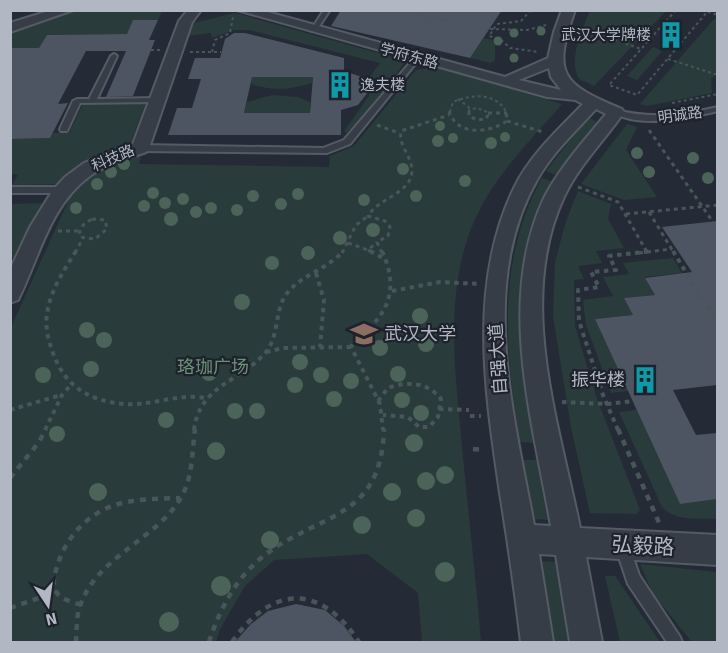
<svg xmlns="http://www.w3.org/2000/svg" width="728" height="653" viewBox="0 0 728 653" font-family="Signika,'Noto Sans SC',sans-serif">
<rect width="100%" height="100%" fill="#242b36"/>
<g fill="#2a3b3b">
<polygon points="162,11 158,20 133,20 127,34 47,35 11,93 11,30 71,12"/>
<path d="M590 11V10L666 11 594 86 579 79C568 60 582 29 590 11Z"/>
<polygon points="234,13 239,14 406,61 365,115 346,133 344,131 369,96 369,78 380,63 249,30 234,30 212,38 211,33 187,36 194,23"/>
<polygon points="714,19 717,19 718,73 711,79 712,93 647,106 640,104"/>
<polygon points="484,38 492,40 495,45 495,60 491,63 470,58"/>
<polygon points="653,47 662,51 637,80 627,76"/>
<path d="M436 67 562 104C533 138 499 171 479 211 441 285 456 378 463 457 469 519 476 581 481 642H422L418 593 367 554 274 560 245 586 220 629 216 642H11V327L70 197 89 179 103 170 127 160 141 156 139 164 329 167 330 156 354 146 416 70Z"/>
<path d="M252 77H313L312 83C290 90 273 91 251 84Z"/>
<polygon points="272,95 297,97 310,102 310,113 244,113 247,102"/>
<polygon points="146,102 129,147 78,166 58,184 12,185 18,175 11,173 10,139 50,138 53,133 69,133 83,104"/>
<polygon points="591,119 596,121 596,124 558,176 546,171 585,121"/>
<polygon points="627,124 637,127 626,150 657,197 624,200 581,184"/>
<path d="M542 178 554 182 534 226 524 273 538 443 520 442C505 352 496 261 542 178Z"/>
<polygon points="578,191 611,204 608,219 624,248 596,251 602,263 578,266 584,279 574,280 575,326 597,399 640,510 636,514 590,513 571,427 553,316 555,262 566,221"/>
<polygon points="49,203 23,258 11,258 10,204"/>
<polygon points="673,258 682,273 645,277 655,295 625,298 633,315 595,319 628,391 611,393 586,325 583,300 613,296 603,277 629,274 623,263"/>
<path d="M637 410 680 504 717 499V519C699 518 676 522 662 507L619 412Z"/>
<polygon points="522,460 541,460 551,520 532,519"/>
<polygon points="540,561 558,562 572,642 553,642"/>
<polygon points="640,564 717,572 717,642 692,642 653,594"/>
<polygon points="605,576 615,576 660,642 620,642"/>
</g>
<g fill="#4d5562" fill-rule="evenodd">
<polygon points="341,10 502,10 470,58 331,26"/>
<polygon points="133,20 158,20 149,40 155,40 133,96 106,97 126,51 86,51 58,104 68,103 50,138 10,139 10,48 39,48 47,35 127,34"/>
<path d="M234 33H245L344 58V71L362 77 366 83 368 92 358 105 341 110V135H168L177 108H192L201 79H188L195 58H220L225 39ZM252 77H313L310 113H244Z"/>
<polygon points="717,221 717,385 673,390 696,435 717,433 717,499 680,504 595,319 633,315 624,298 655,295 645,278 692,272 662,227"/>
<polygon points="296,604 325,610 344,626 356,642 235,642 251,624 268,611"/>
</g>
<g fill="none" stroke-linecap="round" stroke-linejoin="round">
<defs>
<g id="lane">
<polygon points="324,10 330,10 316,31 312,31 311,30"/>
<polygon points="114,54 117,56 97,99 157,98 161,100 157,102 80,103 67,131 61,131 60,129 73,101 77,99 89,99 111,56"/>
<polygon points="415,57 420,58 350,144 327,153 140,151 136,148 140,145 323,148 344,140"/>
<path d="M718 107V111C688 118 640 129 612 112L616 110C651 119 683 115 718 107Z"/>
<polygon points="10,187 64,187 68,190 64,193 10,193"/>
<polygon points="623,541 628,543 639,575 680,637 682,642 667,642 628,584 616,548 618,543"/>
</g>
<g id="street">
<polygon points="52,10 73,10 10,32 10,23"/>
<path d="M188 10H201L192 22 149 148 146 152C127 159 106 164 90 176 50 205 39 258 18 300L10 303V270L30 227 53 190 65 177 84 163 133 144 179 21Z"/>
<path d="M237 10H260L505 77 548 58 554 32 562 10H575C552 74 561 84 622 109L624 112C604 141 579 165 564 197 516 300 559 423 580 528L718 535V565L586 557 602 642H570L556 555 539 554 553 642H521C515 592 508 542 500 493 485 391 468 284 514 188 530 155 558 130 583 104L575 100 547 97ZM549 68 551 77 561 90 519 80ZM596 109 606 114C584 141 560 167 544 198 496 301 533 421 551 526L534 525C514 416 478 283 537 180 552 153 575 132 596 109Z"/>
</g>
</defs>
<use href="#lane" stroke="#555b65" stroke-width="4"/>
<use href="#street" stroke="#555b65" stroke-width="4"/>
<g stroke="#485659" stroke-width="2" stroke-dasharray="3 3" stroke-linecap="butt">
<polyline points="397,10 449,21"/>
<polyline points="531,10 521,21 497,24 489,36 500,39 510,48 539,52"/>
<polyline points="676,10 609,85 637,95 707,12"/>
<polyline points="702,10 718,15"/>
<polyline points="580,28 641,49"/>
<polyline points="490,29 527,30 546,25"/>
<polyline points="151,50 160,50"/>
<polyline points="190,52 221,52"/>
<polyline points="212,52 215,40 230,33 233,17"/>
<polyline points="668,59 718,75"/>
<polyline points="458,99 471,109"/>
<polyline points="672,103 718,94"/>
<path d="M450 112 453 102C471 94 496 92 506 112"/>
<polyline points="469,112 469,110 477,108 487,112"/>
</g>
<g stroke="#485659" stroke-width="3" stroke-dasharray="4 4" stroke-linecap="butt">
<path d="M449 111C457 137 489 133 507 121L506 111"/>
<polyline points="469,111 469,116 477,120 486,119 488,115 485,111"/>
<polyline points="488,113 507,113"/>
<polyline points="507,121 543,132"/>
<polyline points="377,125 399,133"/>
<polyline points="649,130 713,222"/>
<polyline points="578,187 618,202 647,252"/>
<polyline points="649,212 674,253"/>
<polyline points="626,214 718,205"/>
<path d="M92 219 105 220 107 229 95 239 80 237C78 227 84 224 92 219Z"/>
<polyline points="58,231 79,231"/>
<polyline points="348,243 368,250 377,242"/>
<polyline points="368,250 373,253"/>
<polyline points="75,253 83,238"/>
<polyline points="342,253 356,225 368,216"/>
<path d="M382 253 377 242 388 236 390 227 385 221 368 216C378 198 411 194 412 171 412 156 398 146 401 131L449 115"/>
<polyline points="639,253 672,249"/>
</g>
<g stroke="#485659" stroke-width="4" stroke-dasharray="4.5 4.5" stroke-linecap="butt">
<path d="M76 251C64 270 50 291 47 314 45 326 48 339 52 350 63 385 88 401 124 404 152 406 178 393 206 398"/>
<polyline points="370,251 383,258"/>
<path d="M382 251C395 279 394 304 371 326 364 333 356 338 351 347L380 404 383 430"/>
<polyline points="673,251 702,299"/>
<polyline points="316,273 324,300 320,347"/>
<polyline points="392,291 440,282 481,284"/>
<polyline points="708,307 718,323"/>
<polyline points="266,352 284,348 351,347"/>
<path d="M378 401 388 388C407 381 428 382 441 399L438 417 429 427H419L408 417 383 415"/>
<polyline points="562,402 607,404 633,401"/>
<polyline points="439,409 469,410"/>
<polyline points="10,410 61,395"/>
<polyline points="470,416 481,416"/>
<polyline points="45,430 62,395 70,386"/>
<path d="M194 430C200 384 241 382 266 352 280 335 274 308 288 292 303 274 328 269 343 251"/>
<polyline points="618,430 603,395 579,321 578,290 599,287 591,272 616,270 609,256 652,251"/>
</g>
<g stroke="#485659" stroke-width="4.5" stroke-dasharray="6 6" stroke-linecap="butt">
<polyline points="618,429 660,525"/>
<polyline points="473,449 485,450"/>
<polyline points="10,478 39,442 46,429"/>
<path d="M81 605C73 602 62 600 57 593 52 586 54 578 56 570 63 543 81 520 107 508 130 498 156 499 180 498"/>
<polyline points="10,608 56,592"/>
<path d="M76 642C77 630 76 617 80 606 97 556 157 540 182 496 193 475 192 451 195 429"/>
<path d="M209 642C220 608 237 576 266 554 323 512 381 519 384 429"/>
<path d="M232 642C272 585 320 583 359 642"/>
</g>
<use href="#lane" fill="#373d47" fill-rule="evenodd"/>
<use href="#street" fill="#373d47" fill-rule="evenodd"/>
</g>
<g fill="#4c6359">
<circle cx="541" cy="31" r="4.5"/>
<circle cx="514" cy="33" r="4.5"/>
<circle cx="498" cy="41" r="4.5"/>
<circle cx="514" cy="58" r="4.5"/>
<circle cx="440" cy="126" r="5"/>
<circle cx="505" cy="137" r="5"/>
<circle cx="453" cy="138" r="5"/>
<circle cx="438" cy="141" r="6"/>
<circle cx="491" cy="143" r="6"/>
<circle cx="637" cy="153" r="6"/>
<circle cx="693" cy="158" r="6"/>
<circle cx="124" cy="164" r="6"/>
<circle cx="403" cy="169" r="6"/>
<circle cx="111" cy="172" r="6"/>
<circle cx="649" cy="172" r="6"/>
<circle cx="708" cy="178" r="6"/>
<circle cx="465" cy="181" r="6"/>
<circle cx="97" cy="184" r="6"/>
<circle cx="153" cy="193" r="6"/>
<circle cx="298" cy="194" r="6"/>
<circle cx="253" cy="196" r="6"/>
<circle cx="416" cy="196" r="6"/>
<circle cx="183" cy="199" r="6"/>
<circle cx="364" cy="200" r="6"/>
<circle cx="165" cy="203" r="6"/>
<circle cx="281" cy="204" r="6"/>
<circle cx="144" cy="206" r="6"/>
<circle cx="76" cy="208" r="6"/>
<circle cx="211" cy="208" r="6"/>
<circle cx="237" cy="210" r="6"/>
<circle cx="196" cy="212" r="6"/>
<circle cx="171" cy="219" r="7"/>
<circle cx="373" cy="230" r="7"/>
<circle cx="340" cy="238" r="7"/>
<circle cx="308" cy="253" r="7"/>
<circle cx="272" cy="263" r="7"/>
<circle cx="242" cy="302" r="8"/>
<circle cx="420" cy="316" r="8"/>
<circle cx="87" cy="330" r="8"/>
<circle cx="104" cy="340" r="8"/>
<circle cx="426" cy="344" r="8"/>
<circle cx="380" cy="348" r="8"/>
<circle cx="300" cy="362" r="8"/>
<circle cx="91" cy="369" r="8"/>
<circle cx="209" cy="373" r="8"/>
<circle cx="398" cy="374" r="8"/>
<circle cx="43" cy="375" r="8"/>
<circle cx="321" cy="375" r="8"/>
<circle cx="351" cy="381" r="8"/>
<circle cx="295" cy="385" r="8"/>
<circle cx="334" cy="399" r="8"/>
<circle cx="402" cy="400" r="8"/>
<circle cx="235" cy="411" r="8"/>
<circle cx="257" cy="411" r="8"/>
<circle cx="421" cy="413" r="8"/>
<circle cx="166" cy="420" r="8"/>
<circle cx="57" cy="434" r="8"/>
<circle cx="414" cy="443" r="9"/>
<circle cx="216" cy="451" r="9"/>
<circle cx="445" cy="475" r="9"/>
<circle cx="426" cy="481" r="9"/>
<circle cx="98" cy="492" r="9"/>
<circle cx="392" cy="492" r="9"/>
<circle cx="416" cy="518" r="9"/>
<circle cx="362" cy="525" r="9"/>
<circle cx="270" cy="540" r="9"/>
<circle cx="445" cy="572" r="10"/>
<circle cx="221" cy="586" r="10"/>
<circle cx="169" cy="622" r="10"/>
</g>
<defs>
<symbol id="building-bare" viewBox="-9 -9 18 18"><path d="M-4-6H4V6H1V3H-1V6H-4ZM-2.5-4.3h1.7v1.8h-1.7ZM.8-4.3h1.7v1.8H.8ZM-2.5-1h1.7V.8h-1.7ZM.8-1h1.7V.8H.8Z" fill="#0f9aa8" stroke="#1d222c" stroke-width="2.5" paint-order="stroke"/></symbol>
<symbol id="university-bare" viewBox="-9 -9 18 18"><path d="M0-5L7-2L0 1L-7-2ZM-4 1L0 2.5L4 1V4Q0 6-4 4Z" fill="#8d6e63" stroke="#1d222c" stroke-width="2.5" paint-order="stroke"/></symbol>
</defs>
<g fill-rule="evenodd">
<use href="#building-bare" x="652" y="16" width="38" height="38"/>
<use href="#building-bare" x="321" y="66" width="38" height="38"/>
<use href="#university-bare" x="345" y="315" width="38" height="38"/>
<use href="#building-bare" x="626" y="361" width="38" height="38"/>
</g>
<g text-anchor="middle" stroke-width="4.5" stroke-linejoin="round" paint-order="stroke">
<g font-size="15" fill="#b2b8c3" stroke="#1d222c" text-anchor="end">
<text x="651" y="40">武汉大学牌楼</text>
<text x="360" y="90" text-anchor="start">逸夫楼</text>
</g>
<g font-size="15" fill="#b2b8c3" stroke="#1d222c">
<text transform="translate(409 56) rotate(15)" y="5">学府东路</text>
<text transform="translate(680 115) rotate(-8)" y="5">明诚路</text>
<text transform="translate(113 158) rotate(-23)" y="5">科技路</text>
</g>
<g font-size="18" fill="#b2b8c3" stroke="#1d222c" text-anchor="start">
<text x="384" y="340">武汉大学</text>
<text x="625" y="386" text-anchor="end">振华楼</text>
</g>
<g font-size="18" fill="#b2b8c3" stroke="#1d222c">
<text transform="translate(498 359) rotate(-94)" y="6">自强大道</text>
</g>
<g font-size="18" fill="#6d9176" stroke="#1d222c">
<text x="213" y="373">珞珈广场</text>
</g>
<g font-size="21" fill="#b2b8c3" stroke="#1d222c">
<text transform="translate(643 546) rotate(3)" y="7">弘毅路</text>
</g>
</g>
<rect width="728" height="653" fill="none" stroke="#b2b8c3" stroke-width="24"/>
<g transform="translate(48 605) rotate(167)" stroke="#1d222c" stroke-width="4.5" paint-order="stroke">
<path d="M0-4.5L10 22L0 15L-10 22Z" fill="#b2b8c3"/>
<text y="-9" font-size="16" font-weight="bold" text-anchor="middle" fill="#b2b8c3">N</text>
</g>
</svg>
